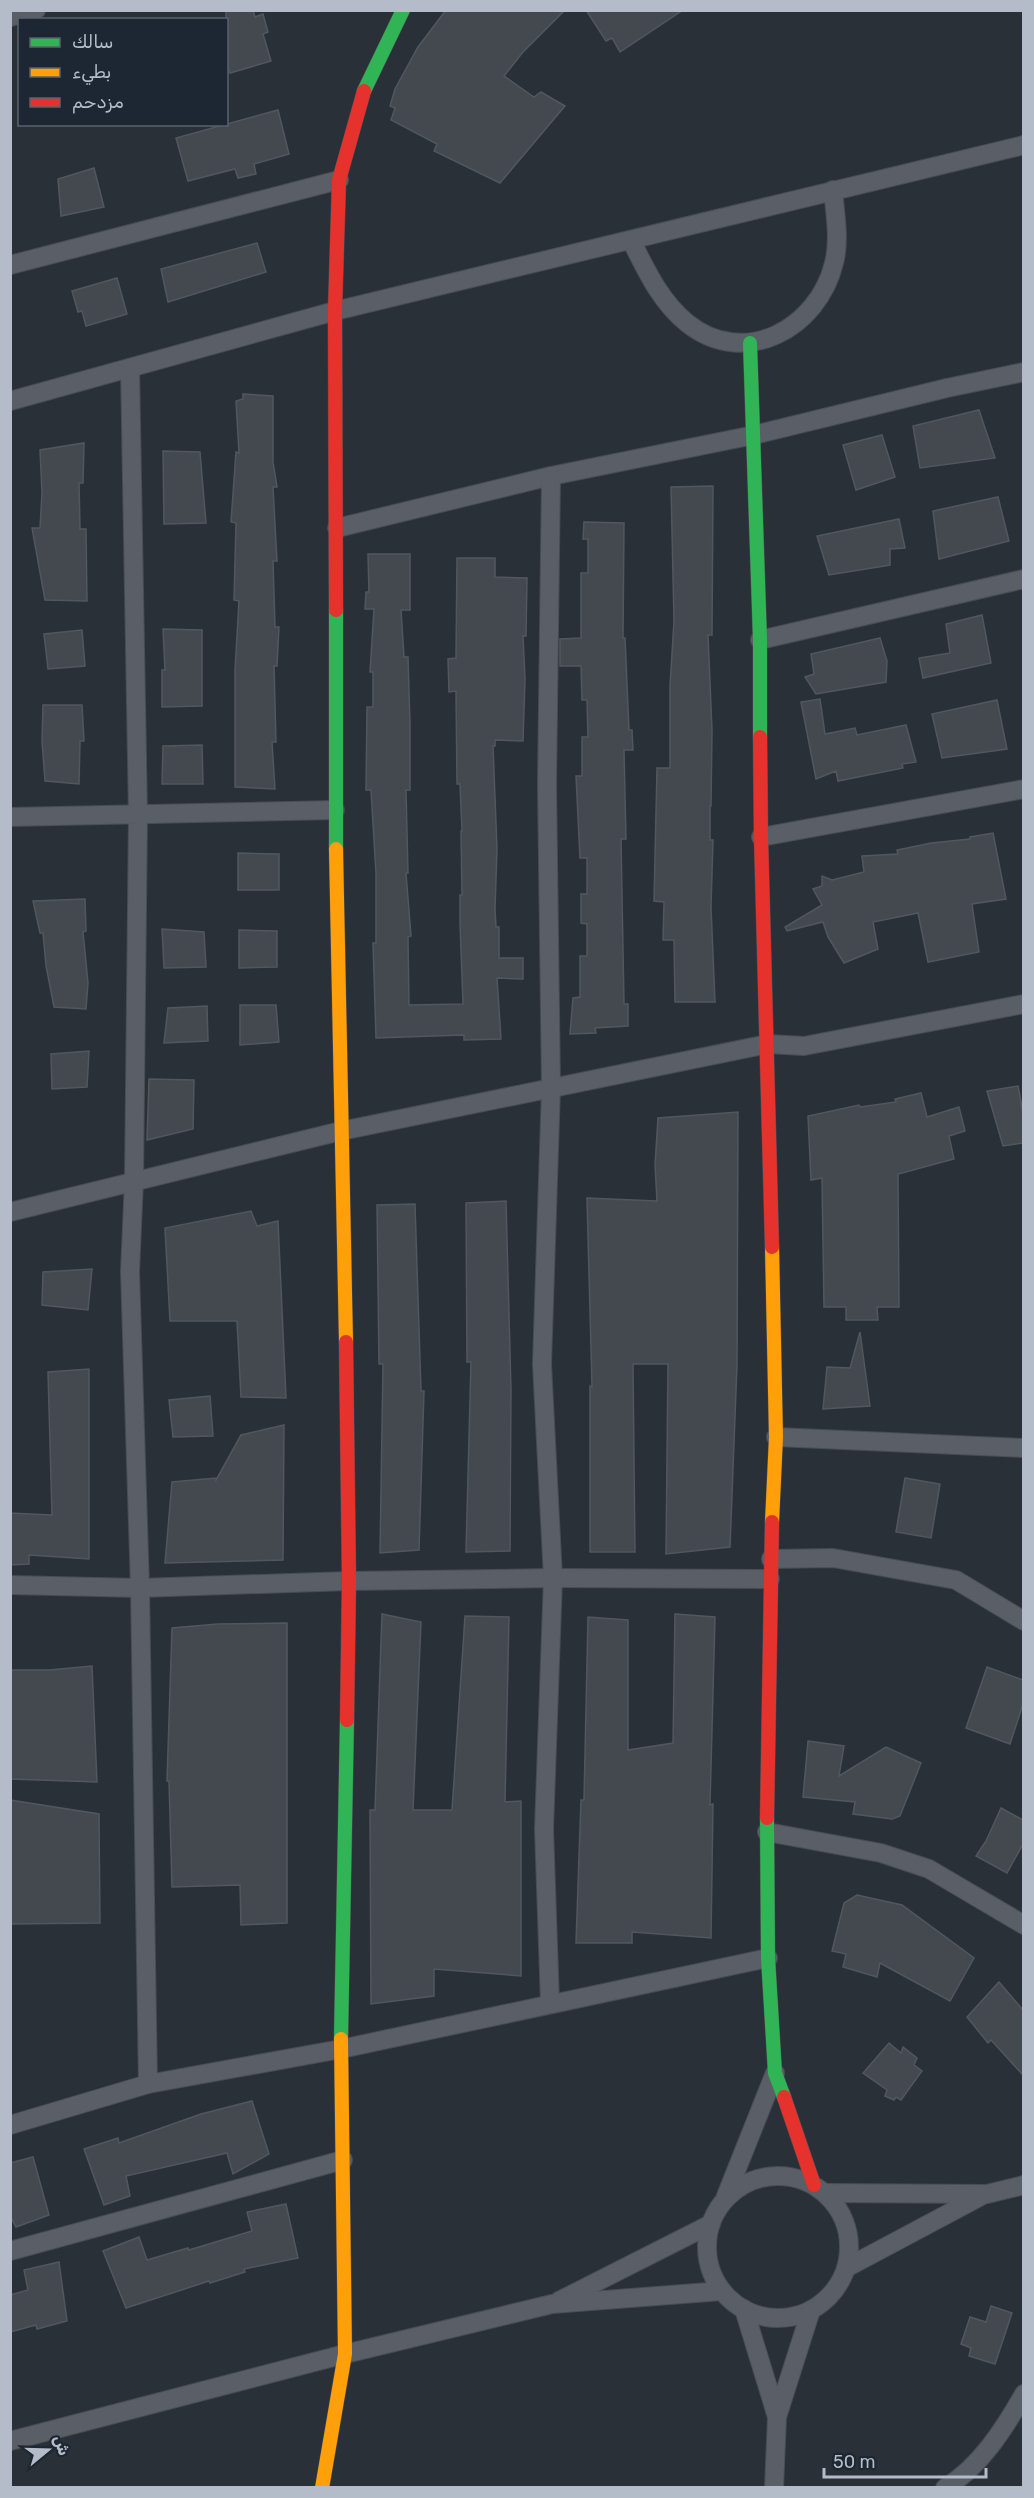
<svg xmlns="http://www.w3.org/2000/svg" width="1034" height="2498" viewBox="0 0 1034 2498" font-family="Rubik,Cairo,sans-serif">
<rect width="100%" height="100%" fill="#2a3038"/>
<g fill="#444950" stroke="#52575f" stroke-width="1.5">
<polygon points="226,10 253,10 255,17 263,14 268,32 263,34 271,61 230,73 226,62"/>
<polygon points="446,10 565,10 523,52 504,76 534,97 541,92 565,106 500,183 434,151 437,144 391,120 395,108 390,106 395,89 418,47"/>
<polygon points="586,10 683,10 620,52 612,38 606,41"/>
<polygon points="278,110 289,154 254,164 256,174 238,178 235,169 188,181 176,138"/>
<polygon points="94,168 104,207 61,216 58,179"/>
<polygon points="257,243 266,272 168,302 161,269"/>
<polygon points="117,278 127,314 86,326 82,311 78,312 72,291"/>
<polygon points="243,394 273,396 273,462 277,487 273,487 277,561 273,561 275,627 279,627 277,666 274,666 276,742 272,742 275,789 235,787 235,670 239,601 234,600 236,523 231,522 236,452 239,453 236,401 243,399"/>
<polygon points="979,410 995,458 920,468 913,426"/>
<polygon points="882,435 895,477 856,490 843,445"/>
<polygon points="84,443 83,483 79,483 80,529 86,529 87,601 45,600 32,528 40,528 42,493 40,450"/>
<polygon points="163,451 200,452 206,523 164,524"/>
<polygon points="713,486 712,635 708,635 712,730 711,806 710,806 710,840 713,840 711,907 715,1002 675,1002 674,940 663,940 664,902 654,901 657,768 670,768 670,686 674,621 671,487"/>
<polygon points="998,497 1009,541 939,559 933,511"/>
<polygon points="899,519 905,548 890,549 890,565 829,575 817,536"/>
<polygon points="584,522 624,523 623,638 625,638 629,730 632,730 633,750 624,750 626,839 621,839 624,1004 628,1004 628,1026 595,1028 596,1033 570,1034 573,998 580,997 580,956 587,956 587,924 581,923 581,894 587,894 587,858 580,858 576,776 582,776 582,737 588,737 587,700 582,700 581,666 560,666 560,639 581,638 581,573 588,573 588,539 583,539"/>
<polygon points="368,554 410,554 410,610 401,610 404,657 408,657 410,724 410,790 406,790 408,873 406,873 411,936 408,937 409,1005 463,1004 460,923 460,895 462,895 461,831 462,831 460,784 457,784 456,691 449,692 448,659 456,658 457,558 495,558 495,577 527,578 526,636 523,636 525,679 523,741 495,740 495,746 493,746 497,849 495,909 496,927 499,927 499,958 523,958 523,979 497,978 501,1039 464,1040 464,1035 376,1038 373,943 376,943 376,874 371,790 366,790 367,707 373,707 373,672 370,672 374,609 365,609 366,592 369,592"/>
<polygon points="982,615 991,663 923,678 919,658 950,653 946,624"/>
<polygon points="163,629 202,630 202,706 162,707 162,670 165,670"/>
<polygon points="82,630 85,666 48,669 44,634"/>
<polygon points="880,638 887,661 886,682 816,694 805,677 814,674 811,654"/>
<polygon points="820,699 825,734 855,728 857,735 906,725 916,762 902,764 903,768 838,781 836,771 816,779 801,702"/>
<polygon points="997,700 1007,749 942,758 932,714"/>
<polygon points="43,705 82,705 84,741 80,741 79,784 45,781 42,741"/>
<polygon points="202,745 203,784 162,784 163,746"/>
<polygon points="993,833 1006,899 972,904 979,952 928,962 918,913 873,922 878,949 844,963 828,937 823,922 787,931 785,927 822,905 813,889 822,886 822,876 832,880 864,872 862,856 898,854 897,850 931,843 970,839 970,837"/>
<polygon points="238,853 279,854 279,890 238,890"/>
<polygon points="85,899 86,931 83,932 88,983 86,1009 54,1007 46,966 43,933 40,933 33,901"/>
<polygon points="162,929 204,932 206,967 164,968"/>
<polygon points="239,930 277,931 277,967 239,968"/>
<polygon points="240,1005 276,1005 279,1042 240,1045"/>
<polygon points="207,1006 208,1041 164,1043 168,1008"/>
<polygon points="89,1051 87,1087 52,1089 51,1054"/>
<polygon points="149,1079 194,1080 193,1129 147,1140"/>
<polygon points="1018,1086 1023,1113 1023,1143 1003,1146 987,1091"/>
<polygon points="921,1093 927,1117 959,1107 965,1131 949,1136 954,1159 898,1174 899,1307 877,1307 878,1320 846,1320 846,1307 824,1307 822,1178 811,1180 808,1116 859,1105 860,1107 896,1102 895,1099"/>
<polygon points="738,1112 737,1365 730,1547 666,1554 668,1364 633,1364 635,1552 590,1552 590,1386 592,1387 587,1198 657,1201 655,1165 658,1118"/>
<polygon points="506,1201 511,1390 510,1551 466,1552 471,1362 467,1362 466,1203"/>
<polygon points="415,1204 421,1391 424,1391 419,1550 380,1553 383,1364 379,1364 377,1205"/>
<polygon points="251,1211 257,1226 278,1221 286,1398 241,1397 237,1321 170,1321 165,1228"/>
<polygon points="92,1269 88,1310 42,1305 43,1272"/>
<polygon points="860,1332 870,1406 823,1409 827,1367 850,1368"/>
<polygon points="89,1369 89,1559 29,1555 29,1564 10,1565 10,1513 52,1515 48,1372"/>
<polygon points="210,1396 213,1436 173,1437 169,1400"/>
<polygon points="284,1425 283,1560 165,1563 172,1482 216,1478 216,1480 241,1435"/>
<polygon points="905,1478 940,1484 931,1538 896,1532"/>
<polygon points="382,1614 421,1622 413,1810 452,1810 465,1616 509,1617 505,1802 521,1801 521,1976 434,1969 434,1996 371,2004 370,1810 375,1810"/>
<polygon points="675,1614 715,1617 710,1805 713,1804 711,1938 632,1932 632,1943 576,1943 581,1800 584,1800 588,1617 628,1620 628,1750 673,1743"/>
<polygon points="287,1623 287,1923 241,1925 240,1885 172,1887 169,1781 167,1781 172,1628 218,1624"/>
<polygon points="92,1666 97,1782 10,1779 10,1670 49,1670"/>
<polygon points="987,1667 1023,1680 1023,1704 1010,1744 966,1728"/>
<polygon points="808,1741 844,1746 839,1776 886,1747 921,1763 900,1816 892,1819 853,1814 855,1802 803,1797"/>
<polygon points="10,1800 99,1814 100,1923 10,1924"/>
<polygon points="1001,1808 1023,1820 1023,1844 1007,1873 976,1856 986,1841"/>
<polygon points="857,1895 902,1905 974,1958 950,2001 880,1963 877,1977 843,1967 846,1954 832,1951 844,1903"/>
<polygon points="999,1982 1023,2010 1023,2075 991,2040 988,2043 967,2017"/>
<polygon points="889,2043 901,2053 903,2047 917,2058 914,2065 922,2071 901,2100 896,2097 894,2100 885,2096 887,2090 863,2073"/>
<polygon points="252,2101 269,2154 233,2174 227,2153 126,2176 130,2196 104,2205 84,2149 118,2138 119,2143 201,2114"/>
<polygon points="33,2157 49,2215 16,2227 10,2216 10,2163"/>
<polygon points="286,2204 298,2258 244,2269 245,2272 210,2283 209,2281 126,2308 103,2251 139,2237 147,2260 188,2248 189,2250 252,2231 247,2212"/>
<polygon points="59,2262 67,2321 37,2329 36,2325 10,2332 10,2295 28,2290 24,2270"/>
<polygon points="991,2306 1012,2313 995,2364 969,2356 971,2348 961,2344 970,2317 986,2322"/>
</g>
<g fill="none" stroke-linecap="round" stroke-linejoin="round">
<defs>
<g id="street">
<polyline points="10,17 36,10"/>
<path d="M631 240C646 270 660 301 687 323 744 369 818 329 834 263 840 240 835 213 833 190"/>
<polyline points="10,265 339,180"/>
<polyline points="130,368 138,815 134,1180 130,1272 140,1588 148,2084"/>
<polyline points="10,401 335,311 1024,145"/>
<polyline points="337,528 551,476 754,435 947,388 1024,372"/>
<polyline points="760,640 1024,579"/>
<polyline points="10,817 335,810"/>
<polyline points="761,837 1024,789"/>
<polyline points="10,1212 341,1131 768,1044 804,1046 1024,1004"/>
<polyline points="776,1437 1024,1448"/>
<polyline points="771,1559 833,1558 956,1580 1024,1621"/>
<polyline points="10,1585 140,1588 349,1581 553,1578 770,1579"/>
<polyline points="767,1832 881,1853 929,1869 1024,1925"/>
<polyline points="550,2003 544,1829 553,1578 542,1364 551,1088 547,784 551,476"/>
<polyline points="10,2125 148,2084 341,2049 768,1958"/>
<circle cx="778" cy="2247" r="71"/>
<polyline points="825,2193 987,2194 1024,2185"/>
<polyline points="726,2196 775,2073"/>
<polyline points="10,2251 343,2160"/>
<polyline points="846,2268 985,2194"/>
<polyline points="559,2301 711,2224"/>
<polyline points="744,2309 777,2417"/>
<polyline points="10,2441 345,2354 552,2304 722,2291"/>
<polyline points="774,2488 777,2417 811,2310"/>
<path d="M945 2488C980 2467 1004 2429 1024 2394"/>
</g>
<g id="fast">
<polyline points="364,91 403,10"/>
<polyline points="750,343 760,640 760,737"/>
<polyline points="336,849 336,610"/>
<polyline points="767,1818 768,1958 775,2073 784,2097"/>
<polyline points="341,2039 347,1720"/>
</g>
<g id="slow">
<polyline points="336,849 346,1342"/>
<polyline points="772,1247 776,1437 772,1522"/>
<polyline points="322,2488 345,2354 341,2039"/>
</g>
<g id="jam">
<polyline points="336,610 335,311 339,180 364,91"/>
<polyline points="760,737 761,837 772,1247"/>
<polyline points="346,1342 349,1581 347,1720"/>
<polyline points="767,1818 772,1522"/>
<polyline points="784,2097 814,2185"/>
</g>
</defs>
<use href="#street" stroke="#484c53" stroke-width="20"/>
<use href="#fast" stroke="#484c53" stroke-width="15"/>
<use href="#slow" stroke="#484c53" stroke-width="15"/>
<use href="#jam" stroke="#484c53" stroke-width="15"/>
<use href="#street" stroke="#5a5e66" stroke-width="18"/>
<use href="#fast" stroke="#30b455" stroke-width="14"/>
<use href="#slow" stroke="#ff9f0a" stroke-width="14"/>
<use href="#jam" stroke="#e5322d" stroke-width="14"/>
</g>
<rect width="1034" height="2498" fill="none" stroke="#b4bcc9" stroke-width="24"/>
<rect x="18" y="18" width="210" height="108" fill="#1d2633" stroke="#59626f" stroke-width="1.5"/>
<rect x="30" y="38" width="30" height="9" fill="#30b455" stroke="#59626f" stroke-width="1.5"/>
<text x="72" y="48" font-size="18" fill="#b4bcc9">سالك</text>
<rect x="30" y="68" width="30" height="9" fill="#ff9f0a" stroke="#59626f" stroke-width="1.5"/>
<text x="72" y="78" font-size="18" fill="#b4bcc9">بطيء</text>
<rect x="30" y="98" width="30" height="9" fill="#e5322d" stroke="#59626f" stroke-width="1.5"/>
<text x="72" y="108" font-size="18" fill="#b4bcc9">مزدحم</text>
<g transform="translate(48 2450) rotate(71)" stroke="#1d2633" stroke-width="4.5" paint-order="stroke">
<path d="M0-4.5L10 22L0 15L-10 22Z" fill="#b4bcc9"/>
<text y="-9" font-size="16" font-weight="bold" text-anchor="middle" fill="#b4bcc9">ش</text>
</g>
<path d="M824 2468v9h162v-9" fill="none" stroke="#b4bcc9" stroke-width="3"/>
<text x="833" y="2468" font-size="18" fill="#b4bcc9" stroke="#1d2633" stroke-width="4.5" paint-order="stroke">50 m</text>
</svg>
